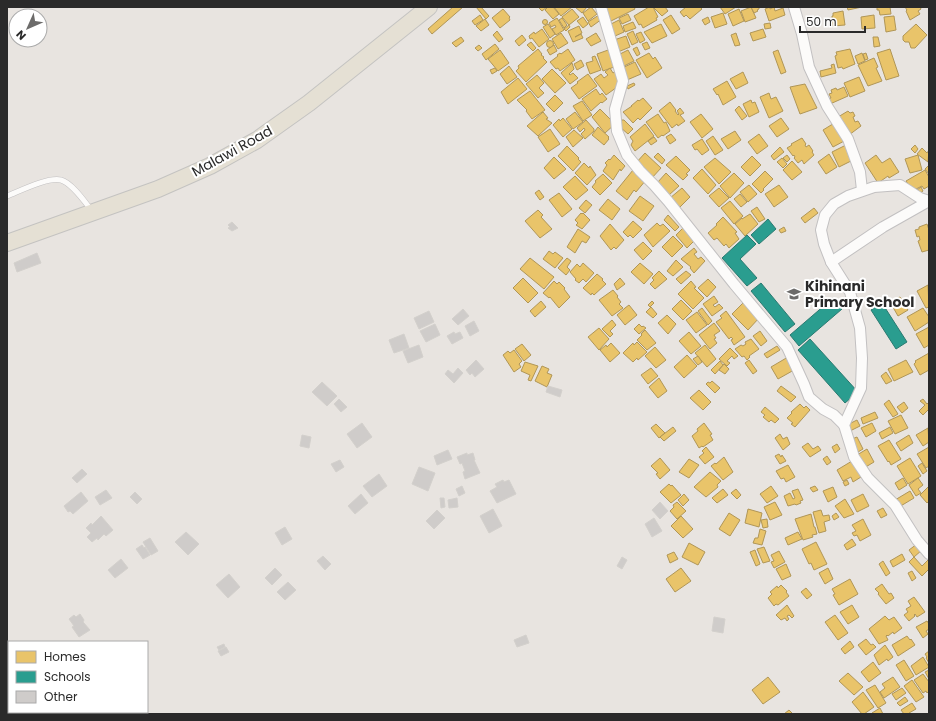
<svg xmlns="http://www.w3.org/2000/svg" width="936" height="721" viewBox="0 0 936 721" font-family="Poppins,sans-serif">
<rect width="100%" height="100%" fill="#e8e4e0"/>
<g fill="#e9c46a" stroke="#b09657">
<polygon points="453,7 463,7 432,34 428,29"/>
<polygon points="476,7 481,7 489,16 486,19"/>
<polygon points="538,7 547,7 542,11"/>
<polygon points="548,7 553,7 559,14 553,19 545,10"/>
<polygon points="554,7 572,7 561,16"/>
<polygon points="575,7 587,7 582,13"/>
<polygon points="591,7 597,14 588,21 583,13"/>
<polygon points="605,7 634,7 635,9 609,22"/>
<polygon points="649,7 653,7 658,17 656,18 657,20 643,28 641,24 639,25 634,16"/>
<polygon points="653,7 665,7 668,11 662,16"/>
<polygon points="686,7 700,7 702,9 690,19 686,15 684,17 680,12"/>
<polygon points="720,7 736,7 725,14"/>
<polygon points="751,7 756,18 745,22 741,11"/>
<polygon points="751,7 759,7 759,9 757,10 758,11 754,13"/>
<polygon points="770,7 770,9 774,7 775,11 783,8 785,15 769,21 765,9"/>
<polygon points="847,7 862,7 848,10"/>
<polygon points="877,7 890,7 891,14 880,15 879,10 877,10"/>
<polygon points="905,7 920,7 921,9 918,11 920,14 910,20 906,11 907,10"/>
<polygon points="503,9 510,17 509,18 510,20 500,28 492,18"/>
<polygon points="572,9 579,17 569,25 562,17"/>
<polygon points="739,9 744,21 733,26 728,14"/>
<polygon points="843,11 845,25 833,26 832,16 833,16 833,13"/>
<polygon points="723,13 727,24 715,28 711,17"/>
<polygon points="628,14 631,20 622,24 619,18"/>
<polygon points="480,15 483,20 475,25 472,21"/>
<polygon points="599,15 602,19 591,27 588,22"/>
<polygon points="671,15 680,29 672,34 663,20"/>
<polygon points="874,15 875,28 862,29 861,17"/>
<polygon points="894,16 896,30 886,32 884,17"/>
<polygon points="583,17 588,24 583,28 577,21"/>
<polygon points="708,17 710,22 705,25 702,20"/>
<polygon points="557,18 564,30 556,35 552,29 556,27 555,25 551,27 549,23"/>
<polygon points="562,18 567,25 564,28 559,20"/>
<polygon points="485,19 489,25 481,31 476,26"/>
<circle cx="545" cy="22" r="2.5"/>
<polygon points="619,20 624,32 615,36 614,33 612,34 611,24"/>
<polygon points="633,22 636,28 625,32 623,26"/>
<polygon points="770,23 771,28 765,29 764,24"/>
<polygon points="548,24 555,34 550,38 543,27"/>
<polygon points="661,24 667,36 652,43 644,32"/>
<polygon points="916,24 927,35 915,48 911,48 909,42 905,42 903,40 903,36"/>
<polygon points="569,25 570,27 566,31 564,29"/>
<polygon points="579,26 582,33 575,37 581,34 583,38 573,42 568,31"/>
<polygon points="542,29 549,39 539,47 532,38 530,39 529,36 534,32 535,34"/>
<polygon points="763,29 766,37 753,41 750,33"/>
<polygon points="497,31 503,39 499,42 493,35"/>
<polygon points="633,31 638,42 632,45 627,34"/>
<polygon points="641,32 645,40 640,43 636,34"/>
<polygon points="561,33 568,43 558,49 552,39"/>
<polygon points="596,33 601,41 591,46 586,39"/>
<polygon points="736,33 740,45 735,46 731,35"/>
<polygon points="522,35 526,40 519,46 515,41"/>
<polygon points="626,36 630,47 618,52 614,40"/>
<polygon points="461,37 464,41 456,47 452,43"/>
<polygon points="873,37 878,37 880,46 874,47"/>
<circle cx="550" cy="44" r="3.5"/>
<polygon points="531,42 536,48 533,51 527,45"/>
<polygon points="647,42 650,48 645,50 642,44"/>
<polygon points="495,44 499,49 486,60 482,54"/>
<polygon points="479,45 482,48 478,51 475,48"/>
<polygon points="554,45 557,51 550,55 547,50"/>
<polygon points="637,47 640,54 637,56 633,49"/>
<polygon points="538,49 542,54 541,55 544,57 543,58 547,62 526,82 516,71 519,68 518,66"/>
<polygon points="568,49 575,60 560,71 558,68 556,69 550,62 558,56 557,55 560,53 561,54"/>
<polygon points="611,49 617,66 603,71 597,54"/>
<polygon points="850,49 855,64 843,69 842,67 838,68 835,56 837,55 836,52"/>
<polygon points="890,49 899,76 886,80 877,53"/>
<polygon points="500,50 509,63 498,71 488,59"/>
<polygon points="628,50 634,61 622,67 616,56"/>
<polygon points="778,50 786,72 781,74 773,52"/>
<polygon points="649,53 653,59 655,57 662,68 647,78 636,60"/>
<polygon points="862,53 865,61 858,64 855,56"/>
<polygon points="866,53 868,59 865,60 863,54"/>
<polygon points="595,56 601,70 590,74 586,63 593,61 592,57"/>
<polygon points="874,58 878,67 876,68 882,81 868,86 858,65"/>
<polygon points="581,60 584,66 577,70 574,64"/>
<polygon points="635,62 641,74 627,80 622,68"/>
<polygon points="572,63 574,69 569,74 570,75 573,73 578,78 570,84 561,73"/>
<polygon points="834,64 836,73 821,77 820,71 832,68 831,65"/>
<polygon points="509,66 517,77 507,84 500,74"/>
<polygon points="495,68 497,71 492,74 490,70"/>
<polygon points="610,68 613,73 616,71 620,85 606,95 594,79 601,74 604,78 608,75 605,72"/>
<polygon points="552,69 566,83 555,93 542,79"/>
<polygon points="743,72 748,83 736,89 730,79"/>
<polygon points="588,74 597,86 579,99 571,88 578,83 577,82"/>
<polygon points="537,75 544,83 539,88 544,93 538,98 526,84"/>
<polygon points="859,77 865,91 850,97 844,83"/>
<polygon points="518,78 527,89 508,104 501,92"/>
<polygon points="727,81 736,97 723,105 718,94 717,95 713,89"/>
<polygon points="634,83 635,85 628,89 627,86"/>
<polygon points="805,84 817,108 800,114 790,87"/>
<polygon points="844,87 848,96 830,104 828,99 831,98 829,94 832,93 831,90 836,88 837,90"/>
<polygon points="596,89 600,95 602,93 607,99 602,103 601,102 591,111 582,99"/>
<polygon points="530,91 545,110 532,119 526,111 527,110 517,100"/>
<polygon points="769,93 771,99 776,97 783,111 769,118 760,97"/>
<polygon points="555,95 563,103 554,112 546,104"/>
<polygon points="643,98 652,108 640,120 638,118 633,123 623,112 632,106 631,106 638,100 639,101"/>
<polygon points="751,100 752,103 755,102 759,112 749,117 743,104"/>
<polygon points="582,101 592,115 583,121 573,106"/>
<polygon points="670,102 676,110 675,111 678,115 679,114 677,111 680,108 684,113 680,115 685,121 678,126 677,124 672,128 659,111"/>
<polygon points="739,106 747,116 742,120 735,110"/>
<polygon points="600,109 615,124 605,133 592,117"/>
<polygon points="848,111 850,113 853,112 855,116 853,117 855,122 858,121 861,126 849,135 838,117"/>
<polygon points="543,112 548,118 546,119 552,123 538,136 527,126"/>
<polygon points="575,112 583,122 573,129 566,119"/>
<polygon points="658,114 664,123 666,122 670,131 663,136 662,135 658,138 646,122"/>
<polygon points="701,114 713,129 702,138 690,122"/>
<polygon points="563,118 572,129 563,137 553,125 559,119 560,121"/>
<polygon points="781,118 789,129 777,137 769,126"/>
<polygon points="586,120 594,129 594,131 585,139 581,134 585,130 584,128 580,132 577,128"/>
<polygon points="619,120 624,120 633,129 628,134 620,127"/>
<polygon points="836,122 846,140 833,147 823,130"/>
<polygon points="645,124 654,136 635,151 631,145 633,141 630,137"/>
<polygon points="598,127 609,137 608,138 609,139 604,145 592,135"/>
<polygon points="550,129 560,144 548,152 538,137"/>
<polygon points="574,130 583,138 573,147 566,137"/>
<polygon points="735,131 741,140 728,149 721,139"/>
<polygon points="671,134 676,140 670,144 666,137"/>
<polygon points="759,134 768,146 757,154 748,142"/>
<polygon points="713,136 723,150 715,155 706,141"/>
<polygon points="654,137 657,141 651,145 648,141"/>
<polygon points="802,138 806,144 805,145 806,147 809,145 813,151 812,152 814,155 804,164 802,160 798,163 794,158 795,157 794,155 793,156 787,148 792,145 791,144"/>
<polygon points="702,139 709,150 702,155 697,149 695,150 692,145"/>
<polygon points="846,145 853,160 839,167 832,152"/>
<polygon points="915,145 918,149 915,153 911,149"/>
<polygon points="567,146 579,158 578,159 581,162 573,171 558,156"/>
<polygon points="780,147 784,152 774,160 771,156"/>
<polygon points="922,148 927,153 929,150 928,162 917,154"/>
<polygon points="645,153 661,168 651,179 635,164"/>
<polygon points="658,153 665,160 662,164 654,157"/>
<polygon points="829,154 837,167 826,174 818,162"/>
<polygon points="614,155 625,166 621,171 620,169 613,180 603,171 607,165 605,163 609,159 610,160"/>
<polygon points="787,155 790,159 787,162 783,158"/>
<polygon points="876,155 882,163 890,158 899,172 889,178 888,176 878,183 865,163"/>
<polygon points="918,155 922,170 910,173 905,159"/>
<polygon points="676,156 690,170 686,174 688,175 683,180 666,165"/>
<polygon points="752,156 761,165 750,176 741,167"/>
<polygon points="554,157 566,169 554,179 544,168"/>
<polygon points="715,158 731,172 719,184 704,167"/>
<polygon points="782,158 787,164 783,168 777,162"/>
<polygon points="792,161 802,172 792,180 783,170"/>
<polygon points="584,163 589,168 590,166 596,175 587,185 575,173"/>
<polygon points="929,165 929,174 925,169"/>
<polygon points="702,169 716,185 708,194 693,178"/>
<polygon points="633,170 646,180 636,192 634,190 627,200 616,191"/>
<polygon points="925,170 929,177 929,186 924,189 922,186 912,191 906,181"/>
<polygon points="765,171 773,179 763,189 764,190 761,193 752,184"/>
<polygon points="666,173 679,186 669,195 657,183"/>
<polygon points="734,173 744,183 730,198 720,186"/>
<polygon points="603,174 612,183 600,195 592,187 596,182 595,181"/>
<polygon points="575,176 588,190 576,200 563,187"/>
<polygon points="749,185 757,194 748,202 740,192"/>
<polygon points="779,185 788,197 774,207 765,194"/>
<polygon points="921,187 923,191 919,194 917,190"/>
<polygon points="682,188 690,197 680,207 670,198"/>
<polygon points="719,188 729,198 719,207 709,196"/>
<polygon points="539,190 544,197 540,200 535,193"/>
<polygon points="559,193 572,209 562,217 549,200"/>
<polygon points="740,194 747,202 741,207 734,199"/>
<polygon points="640,196 654,206 643,221 629,211"/>
<polygon points="608,199 620,209 612,220 599,210"/>
<polygon points="586,200 592,205 585,213 579,208"/>
<polygon points="730,201 743,216 734,224 721,208"/>
<polygon points="757,207 765,219 759,222 751,211"/>
<polygon points="814,208 818,213 805,223 801,218"/>
<polygon points="538,210 543,215 541,217 552,229 540,238 525,221"/>
<polygon points="581,213 582,214 583,213 590,220 582,229 576,225 578,223 575,220"/>
<polygon points="750,214 758,224 745,236 735,224 742,218 742,219"/>
<polygon points="668,215 679,227 675,231 664,220"/>
<polygon points="723,217 737,232 735,233 739,239 729,248 726,244 724,246 717,238 714,240 708,233 717,225 716,224"/>
<polygon points="633,221 642,229 633,238 630,235 628,237 623,232"/>
<polygon points="657,223 660,226 663,224 670,231 653,247 644,235"/>
<polygon points="610,224 624,240 616,249 614,247 611,250 600,236"/>
<polygon points="927,224 929,230 929,250 922,252 918,241 920,240 919,236 917,237 915,230 919,229 919,227"/>
<polygon points="784,227 786,231 781,233 779,230"/>
<polygon points="683,228 694,241 687,248 676,235"/>
<polygon points="578,229 590,237 586,243 582,241 575,253 567,247"/>
<polygon points="673,236 683,246 672,257 662,247"/>
<polygon points="643,242 652,251 643,260 634,250"/>
<polygon points="694,248 697,252 694,254 698,259 701,257 705,261 694,273 690,268 691,267 681,259"/>
<polygon points="549,251 553,254 555,252 563,258 555,268 543,259"/>
<polygon points="530,258 554,277 544,289 520,269"/>
<polygon points="567,258 571,261 567,267 570,270 566,275 558,268"/>
<polygon points="676,260 683,267 673,276 667,271"/>
<polygon points="583,263 594,273 586,282 583,279 579,283 575,280 576,279 570,272 577,264 580,267"/>
<polygon points="640,263 653,274 644,284 631,272"/>
<polygon points="659,271 667,279 655,289 650,284 654,280 652,278"/>
<polygon points="686,271 691,275 681,284 676,279"/>
<polygon points="597,274 603,279 602,280 606,284 594,295 592,293 591,295 583,288"/>
<polygon points="523,278 538,293 528,303 513,288"/>
<polygon points="620,278 625,284 617,290 614,284"/>
<polygon points="708,279 716,287 707,297 698,288"/>
<polygon points="554,281 557,284 559,282 565,288 564,289 570,297 559,308 550,297 549,298 543,293"/>
<polygon points="691,281 696,287 694,288 704,298 693,309 678,294"/>
<polygon points="928,285 929,307 926,308 917,291"/>
<polygon points="613,290 618,296 617,297 621,302 619,304 623,308 612,316 599,300"/>
<polygon points="714,296 718,302 713,305 715,307 719,304 723,308 712,316 703,304"/>
<polygon points="900,297 908,310 898,316 890,302"/>
<polygon points="681,300 692,311 683,320 672,309"/>
<polygon points="541,301 546,307 535,317 530,311"/>
<polygon points="652,301 654,303 650,307 648,305"/>
<polygon points="743,303 759,318 748,330 732,314"/>
<polygon points="629,305 637,315 625,325 617,315 625,308"/>
<polygon points="651,307 657,314 653,318 646,312"/>
<polygon points="702,308 712,321 708,325 698,311"/>
<polygon points="923,308 929,317 929,322 915,331 907,317"/>
<polygon points="726,311 745,337 734,345 731,340 733,339 731,337 729,339 716,322 722,318 720,316"/>
<polygon points="697,312 707,325 696,333 686,320"/>
<polygon points="667,315 676,324 668,334 658,323"/>
<polygon points="612,320 616,325 610,331 613,334 610,337 602,329"/>
<polygon points="714,323 720,331 714,335 716,338 714,339 717,343 710,349 699,335"/>
<polygon points="639,324 642,327 643,326 646,328 639,334 634,329"/>
<polygon points="929,327 929,345 924,348 916,334"/>
<polygon points="599,328 609,339 599,350 588,337"/>
<polygon points="645,330 656,343 647,350 637,340 642,335 641,334"/>
<polygon points="760,331 767,341 761,346 753,336"/>
<polygon points="689,332 701,346 691,354 679,341"/>
<polygon points="751,339 759,349 749,356 750,357 747,360 744,356 742,357 735,349 741,345 743,346 746,344 745,342"/>
<polygon points="637,342 647,352 638,360 637,358 633,362 623,353 633,343 634,345"/>
<polygon points="611,343 620,353 610,362 600,350 606,345 607,347"/>
<polygon points="522,344 531,355 524,361 515,349"/>
<polygon points="705,345 716,359 707,367 695,353"/>
<polygon points="777,346 780,350 767,358 764,354"/>
<polygon points="655,347 666,360 656,368 645,356"/>
<polygon points="730,348 738,356 734,359 732,356 727,361 730,363 727,366 719,359"/>
<polygon points="514,350 522,361 519,364 521,367 514,372 503,355 508,351 510,353"/>
<polygon points="929,353 929,370 920,375 914,364 916,362 915,361"/>
<polygon points="687,355 697,366 684,378 674,367"/>
<polygon points="698,356 702,362 698,365 693,359"/>
<polygon points="788,357 794,370 778,379 771,367"/>
<polygon points="749,360 757,371 753,374 745,363"/>
<polygon points="906,360 913,372 894,381 888,369"/>
<polygon points="720,361 723,365 715,374 711,370"/>
<polygon points="525,362 538,366 531,381 528,380 530,375 521,371"/>
<polygon points="724,364 729,369 725,374 719,370"/>
<polygon points="542,366 549,369 547,373 552,375 547,387 535,381"/>
<polygon points="651,368 658,376 648,384 641,375"/>
<polygon points="886,372 892,381 886,384 881,376"/>
<polygon points="659,378 667,391 658,398 649,387"/>
<polygon points="712,381 720,388 715,393 706,384 708,382 710,383"/>
<polygon points="781,386 796,397 791,402 777,391"/>
<polygon points="699,390 711,402 703,410 690,398"/>
<polygon points="923,399 927,404 929,402 929,409 923,415 919,411 925,405 920,401"/>
<polygon points="889,400 898,414 893,417 884,404"/>
<polygon points="904,402 908,408 902,413 897,407"/>
<polygon points="800,404 804,408 806,406 810,410 795,427 791,424 793,423 787,418 792,413 791,412"/>
<polygon points="765,407 779,419 775,423 771,420 769,422 763,417 765,415 761,412"/>
<polygon points="875,412 878,418 863,424 861,418"/>
<polygon points="901,415 908,428 895,434 888,421"/>
<polygon points="857,420 860,426 850,431 847,425"/>
<polygon points="704,423 712,434 710,435 713,440 703,447 702,446 699,448 692,436 698,431 697,429"/>
<polygon points="872,423 876,431 866,437 861,428"/>
<polygon points="656,424 665,433 659,438 651,428"/>
<polygon points="673,427 676,431 664,441 660,437"/>
<polygon points="890,427 893,433 882,439 879,433"/>
<polygon points="928,428 929,442 923,446 916,435"/>
<polygon points="780,434 783,439 787,437 790,444 783,450 775,438"/>
<polygon points="909,435 913,443 901,451 896,443"/>
<polygon points="857,437 863,449 858,452 852,439"/>
<polygon points="889,440 901,459 891,465 889,461 888,462 878,446"/>
<polygon points="808,443 813,449 818,446 821,450 810,457 802,447"/>
<polygon points="837,444 840,449 835,453 832,447"/>
<polygon points="706,447 714,457 705,464 699,457 704,453 702,451"/>
<polygon points="929,447 929,466 926,468 917,454"/>
<polygon points="867,449 874,462 864,468 857,455"/>
<polygon points="779,454 781,457 782,455 786,461 780,464 775,456"/>
<polygon points="827,456 831,462 827,465 823,459"/>
<polygon points="724,457 733,472 723,480 711,466 715,463 716,464"/>
<polygon points="660,458 670,470 660,479 656,474 658,473 651,466"/>
<polygon points="910,458 921,476 908,484 897,466"/>
<polygon points="689,459 699,465 689,478 679,472"/>
<polygon points="852,461 861,477 853,482 851,477 843,481 837,470"/>
<polygon points="922,463 927,471 923,474 918,466"/>
<polygon points="788,465 795,477 786,482 784,478 781,479 776,471"/>
<polygon points="710,472 721,481 717,485 718,487 706,497 694,487"/>
<polygon points="903,478 907,485 899,490 895,483"/>
<polygon points="918,478 923,485 918,489 921,493 916,496 909,485"/>
<polygon points="847,480 849,484 845,486 843,482"/>
<polygon points="669,484 671,486 672,485 681,495 671,503 660,492"/>
<polygon points="771,486 778,496 767,503 760,494"/>
<polygon points="815,486 818,490 813,492 810,488"/>
<polygon points="929,486 929,501 927,503 920,495"/>
<polygon points="833,487 837,497 828,502 823,491"/>
<polygon points="723,489 728,495 717,503 712,498"/>
<polygon points="736,489 741,495 737,499 731,493"/>
<polygon points="798,489 803,500 800,501 801,503 796,505 795,504 788,506 784,496 790,493 793,499 795,498 792,491"/>
<polygon points="910,491 914,498 899,507 895,500"/>
<polygon points="684,494 689,500 683,506 678,500"/>
<polygon points="863,494 869,506 857,512 851,500"/>
<polygon points="845,499 854,514 844,518 835,506"/>
<polygon points="677,502 686,511 677,519 670,511 674,507 673,505"/>
<polygon points="775,502 782,515 770,520 764,507"/>
<polygon points="883,508 887,515 881,518 877,511"/>
<polygon points="748,509 762,513 759,527 745,523"/>
<polygon points="821,510 823,516 829,515 830,520 824,522 826,531 819,533 813,512"/>
<polygon points="729,513 740,520 730,536 719,529"/>
<polygon points="836,513 839,517 834,520 832,516"/>
<polygon points="811,514 814,527 815,527 817,534 812,535 813,537 803,540 795,519"/>
<polygon points="681,516 693,529 683,538 671,526"/>
<polygon points="767,519 768,527 763,528 761,520"/>
<polygon points="863,519 871,535 860,541 857,535 854,536 852,533 856,531 852,525"/>
<polygon points="760,529 766,531 762,545 753,543 755,538 758,538"/>
<polygon points="798,532 802,539 788,545 785,538"/>
<polygon points="852,539 856,545 847,550 844,545"/>
<polygon points="816,542 827,564 814,570 811,563 809,564 802,549"/>
<polygon points="689,543 705,552 698,565 682,557"/>
<polygon points="917,544 922,550 914,557 909,550"/>
<polygon points="764,547 770,561 763,563 757,549"/>
<polygon points="755,550 760,564 756,566 750,552"/>
<polygon points="779,551 785,562 774,568 771,562 774,561 771,555"/>
<polygon points="674,552 678,559 670,563 667,555"/>
<polygon points="902,554 905,560 893,567 890,561"/>
<polygon points="914,557 922,566 928,560 929,562 929,569 922,576 909,562"/>
<polygon points="883,561 890,573 886,576 879,564"/>
<polygon points="786,564 791,576 782,580 776,569"/>
<polygon points="681,568 691,581 675,592 666,579"/>
<polygon points="828,568 833,579 825,584 819,573"/>
<polygon points="912,571 916,578 912,581 908,573"/>
<polygon points="850,579 858,594 839,605 833,595 835,594 832,589"/>
<polygon points="882,584 889,594 891,593 894,598 886,604 878,594 879,593 875,589"/>
<polygon points="781,585 787,591 786,592 789,596 778,605 776,604 774,606 768,598 772,594 770,592 777,586 778,588"/>
<polygon points="806,588 812,595 807,599 801,592"/>
<polygon points="914,597 925,612 917,617 915,614 914,615 915,616 909,621 904,615 908,612 906,609 911,606 908,601"/>
<polygon points="787,605 794,616 792,618 789,615 787,616 789,619 787,621 785,618 781,620 776,615"/>
<polygon points="852,605 859,617 848,624 840,612"/>
<polygon points="835,615 848,633 838,640 825,622"/>
<polygon points="885,616 889,620 894,617 902,628 894,634 893,632 888,636 887,635 886,636 888,640 879,644 869,629"/>
<polygon points="927,621 929,624 929,629 926,631 928,634 923,638 916,627"/>
<polygon points="907,636 910,640 911,639 915,645 898,656 892,645"/>
<polygon points="866,639 871,645 873,644 876,647 866,655 858,645"/>
<polygon points="850,641 854,647 845,654 841,649"/>
<polygon points="885,645 893,657 888,661 887,659 879,665 874,655"/>
<polygon points="929,651 929,663 926,658 927,657 925,654"/>
<polygon points="923,657 929,667 916,675 911,666"/>
<polygon points="904,660 914,676 906,681 896,665"/>
<polygon points="873,662 881,673 869,682 861,672"/>
<polygon points="929,670 929,679 925,672"/>
<polygon points="848,673 863,687 854,695 839,681"/>
<polygon points="923,674 929,682 929,691 927,693 926,691 923,693 914,680"/>
<polygon points="768,677 780,692 763,704 752,690"/>
<polygon points="893,677 900,687 884,698 880,692 885,688 882,684"/>
<polygon points="912,680 924,697 916,702 904,686"/>
<polygon points="875,685 886,703 878,708 866,690"/>
<polygon points="902,688 906,693 896,700 892,694"/>
<polygon points="863,692 874,707 864,714 862,714 852,702"/>
<polygon points="905,697 908,701 900,706 897,703"/>
<polygon points="912,703 916,709 909,713 910,714 904,714 901,710"/>
<polygon points="880,708 883,714 872,714 872,713"/>
<polygon points="789,710 793,714 784,714"/>
</g>
<g fill="#2a9d8f" stroke="#2a7a71">
<polygon points="768,219 776,229 759,244 751,235"/>
<polygon points="747,235 756,244 740,259 757,278 747,286 722,258"/>
<polygon points="761,283 795,324 785,332 751,291"/>
<polygon points="833,298 842,309 799,346 790,335"/>
<polygon points="882,303 907,342 896,349 871,310"/>
<polygon points="810,339 858,392 845,403 798,350"/>
</g>
<g fill="#cfccca" stroke="#d3d0cc">
<polygon points="232,222 238,228 232,231 228,228 230,227 228,225"/>
<polygon points="37,253 41,263 17,272 14,263"/>
<polygon points="463,309 469,316 458,325 452,319"/>
<polygon points="429,311 434,322 419,329 414,318"/>
<polygon points="474,321 479,331 470,336 465,326"/>
<polygon points="435,324 440,335 426,342 420,331"/>
<polygon points="454,332 455,334 460,332 463,338 452,344 447,336"/>
<polygon points="404,334 409,348 394,353 389,340"/>
<polygon points="419,345 423,357 408,363 403,351"/>
<polygon points="476,360 484,369 475,377 472,373 470,375 466,370"/>
<polygon points="458,368 463,373 454,383 445,374 448,370 453,374"/>
<polygon points="322,382 337,396 327,406 312,392"/>
<polygon points="548,386 562,390 560,397 546,392"/>
<polygon points="339,399 347,407 341,412 334,404"/>
<polygon points="362,423 372,437 357,448 347,434"/>
<polygon points="302,435 311,437 309,448 300,446"/>
<polygon points="448,450 452,459 437,465 434,456"/>
<polygon points="467,453 467,455 473,453 475,460 474,460 480,473 465,479 463,472 465,471 462,463 460,464 457,457"/>
<polygon points="340,460 344,467 336,472 331,464"/>
<polygon points="419,467 435,473 428,491 412,484"/>
<polygon points="82,469 87,474 77,483 72,478"/>
<polygon points="379,474 387,486 372,497 363,486"/>
<polygon points="503,480 504,482 509,480 516,494 497,503 490,491 497,487 495,484"/>
<polygon points="462,486 465,493 459,496 456,489"/>
<polygon points="106,490 112,498 100,505 95,497"/>
<polygon points="81,492 88,501 73,514 70,511 68,512 64,506"/>
<polygon points="135,492 142,499 137,504 130,497"/>
<polygon points="361,494 368,503 355,514 348,506"/>
<polygon points="440,498 444,498 445,507 441,508"/>
<polygon points="457,498 458,507 449,508 448,500"/>
<polygon points="660,502 668,511 660,519 652,510"/>
<polygon points="493,509 502,526 489,533 480,516"/>
<polygon points="437,510 445,518 434,529 426,521"/>
<polygon points="101,516 113,530 106,536 104,534 98,540 97,538 92,542 87,537 91,533 86,528 91,523 92,525"/>
<polygon points="654,518 662,531 652,537 645,524"/>
<polygon points="285,527 292,539 282,545 275,533"/>
<polygon points="186,532 199,544 188,555 175,542"/>
<polygon points="150,538 158,551 151,555 143,542"/>
<polygon points="142,545 144,548 145,547 150,555 143,559 136,549"/>
<polygon points="323,556 331,564 325,570 317,561"/>
<polygon points="622,557 627,560 622,569 617,566"/>
<polygon points="121,559 128,568 115,578 108,570"/>
<polygon points="275,568 282,575 272,585 265,578"/>
<polygon points="229,574 240,587 228,598 216,585"/>
<polygon points="288,582 296,590 285,600 277,592"/>
<polygon points="80,614 84,620 83,622 90,630 79,637 72,627 74,626 69,619 74,615 76,617"/>
<polygon points="714,617 725,619 723,633 712,631"/>
<polygon points="526,635 529,643 517,647 514,640"/>
<polygon points="224,644 225,647 219,650 217,647"/>
<polygon points="226,647 229,652 221,656 218,651"/>
</g>
<g fill="none" stroke-linecap="round" stroke-linejoin="round">
<defs>
<path id="service" d="M7 196C20 191 47 177 61 180 72 183 85 202 92 211"/>
<g id="minor">
<polyline points="601,7 623,81 615,109 617,131 627,155 640,171 654,185 668,201 734,284 787,347 804,384 809,397 823,409 834,415 844,425"/>
<polyline points="794,7 802,34 809,67 827,106 848,139 860,172 862,190"/>
<polyline points="929,201 920,198 900,185 874,187 848,196 834,204 825,215 821,230 824,244 831,262 850,292 860,328 862,358 861,388 844,425 854,457 868,478 895,505 917,540 929,554"/>
<polyline points="831,262 883,227 929,201"/>
</g>
<polyline id="primary" points="7,243 158,189 210,166 257,140 309,103 429,7"/>
</defs>
<use href="#service" stroke="#c2c0c1" stroke-width="6"/>
<use href="#minor" stroke="#c2c0c1" stroke-width="12"/>
<use href="#primary" stroke="#c4c3c1" stroke-width="18"/>
<use href="#service" stroke="#fcfbfa" stroke-width="5"/>
<use href="#minor" stroke="#fcfbfa" stroke-width="10"/>
<use href="#primary" stroke="#e5e0d4" stroke-width="16"/>
</g>
<defs>
<symbol id="school-bare" viewBox="-9 -9 18 18"><path d="M0-5L7-2L0 1L-7-2ZM-4 1L0 2.5L4 1V4Q0 6-4 4Z" fill="#6c6b6a" stroke="#fff" stroke-width="2.5" paint-order="stroke"/></symbol>
</defs>
<g fill-rule="evenodd">
<use href="#school-bare" x="784" y="284" width="20" height="20"/>
</g>
<g text-anchor="middle" stroke-width="4" stroke-linejoin="round" paint-order="stroke">
<g font-size="14" fill="#2a2a2a" stroke="#fff">
<text transform="translate(232 151) rotate(-29)" y="5">Malawi Road</text>
</g>
<g font-size="14" font-weight="bold" fill="#2a2a2a" stroke="#fff" text-anchor="start">
<text x="805" y="291">Kihinani<tspan x="805" dy="16">Primary School</tspan></text>
</g>
</g>
<rect width="936" height="721" fill="none" stroke="#2a2a2a" stroke-width="16"/>
<rect x="8" y="641" width="140" height="72" fill="#ffffff" stroke="#aaaaaa"/>
<rect x="16" y="651" width="20" height="12" fill="#e9c46a" stroke="#aaaaaa"/>
<text x="44" y="661" font-size="12" fill="#2a2a2a">Homes</text>
<rect x="16" y="671" width="20" height="12" fill="#2a9d8f" stroke="#aaaaaa"/>
<text x="44" y="681" font-size="12" fill="#2a2a2a">Schools</text>
<rect x="16" y="691" width="20" height="12" fill="#cfccca" stroke="#aaaaaa"/>
<text x="44" y="701" font-size="12" fill="#2a2a2a">Other</text>
<g transform="translate(28 28) rotate(225)"><circle r="19" fill="#ffffff" stroke="#aaaaaa"/>
<path d="M0-3L7 15L0 10L-7 15Z" fill="#6c6b6a"/>
<text y="-6" font-size="11" font-weight="bold" text-anchor="middle" fill="#2a2a2a">N</text>
</g>
<path d="M800 26v6h65v-6" fill="none" stroke="#2a2a2a" stroke-width="2"/>
<text x="806" y="26" font-size="12" fill="#2a2a2a" stroke="#ffffff" stroke-width="3" paint-order="stroke">50 m</text>
</svg>
